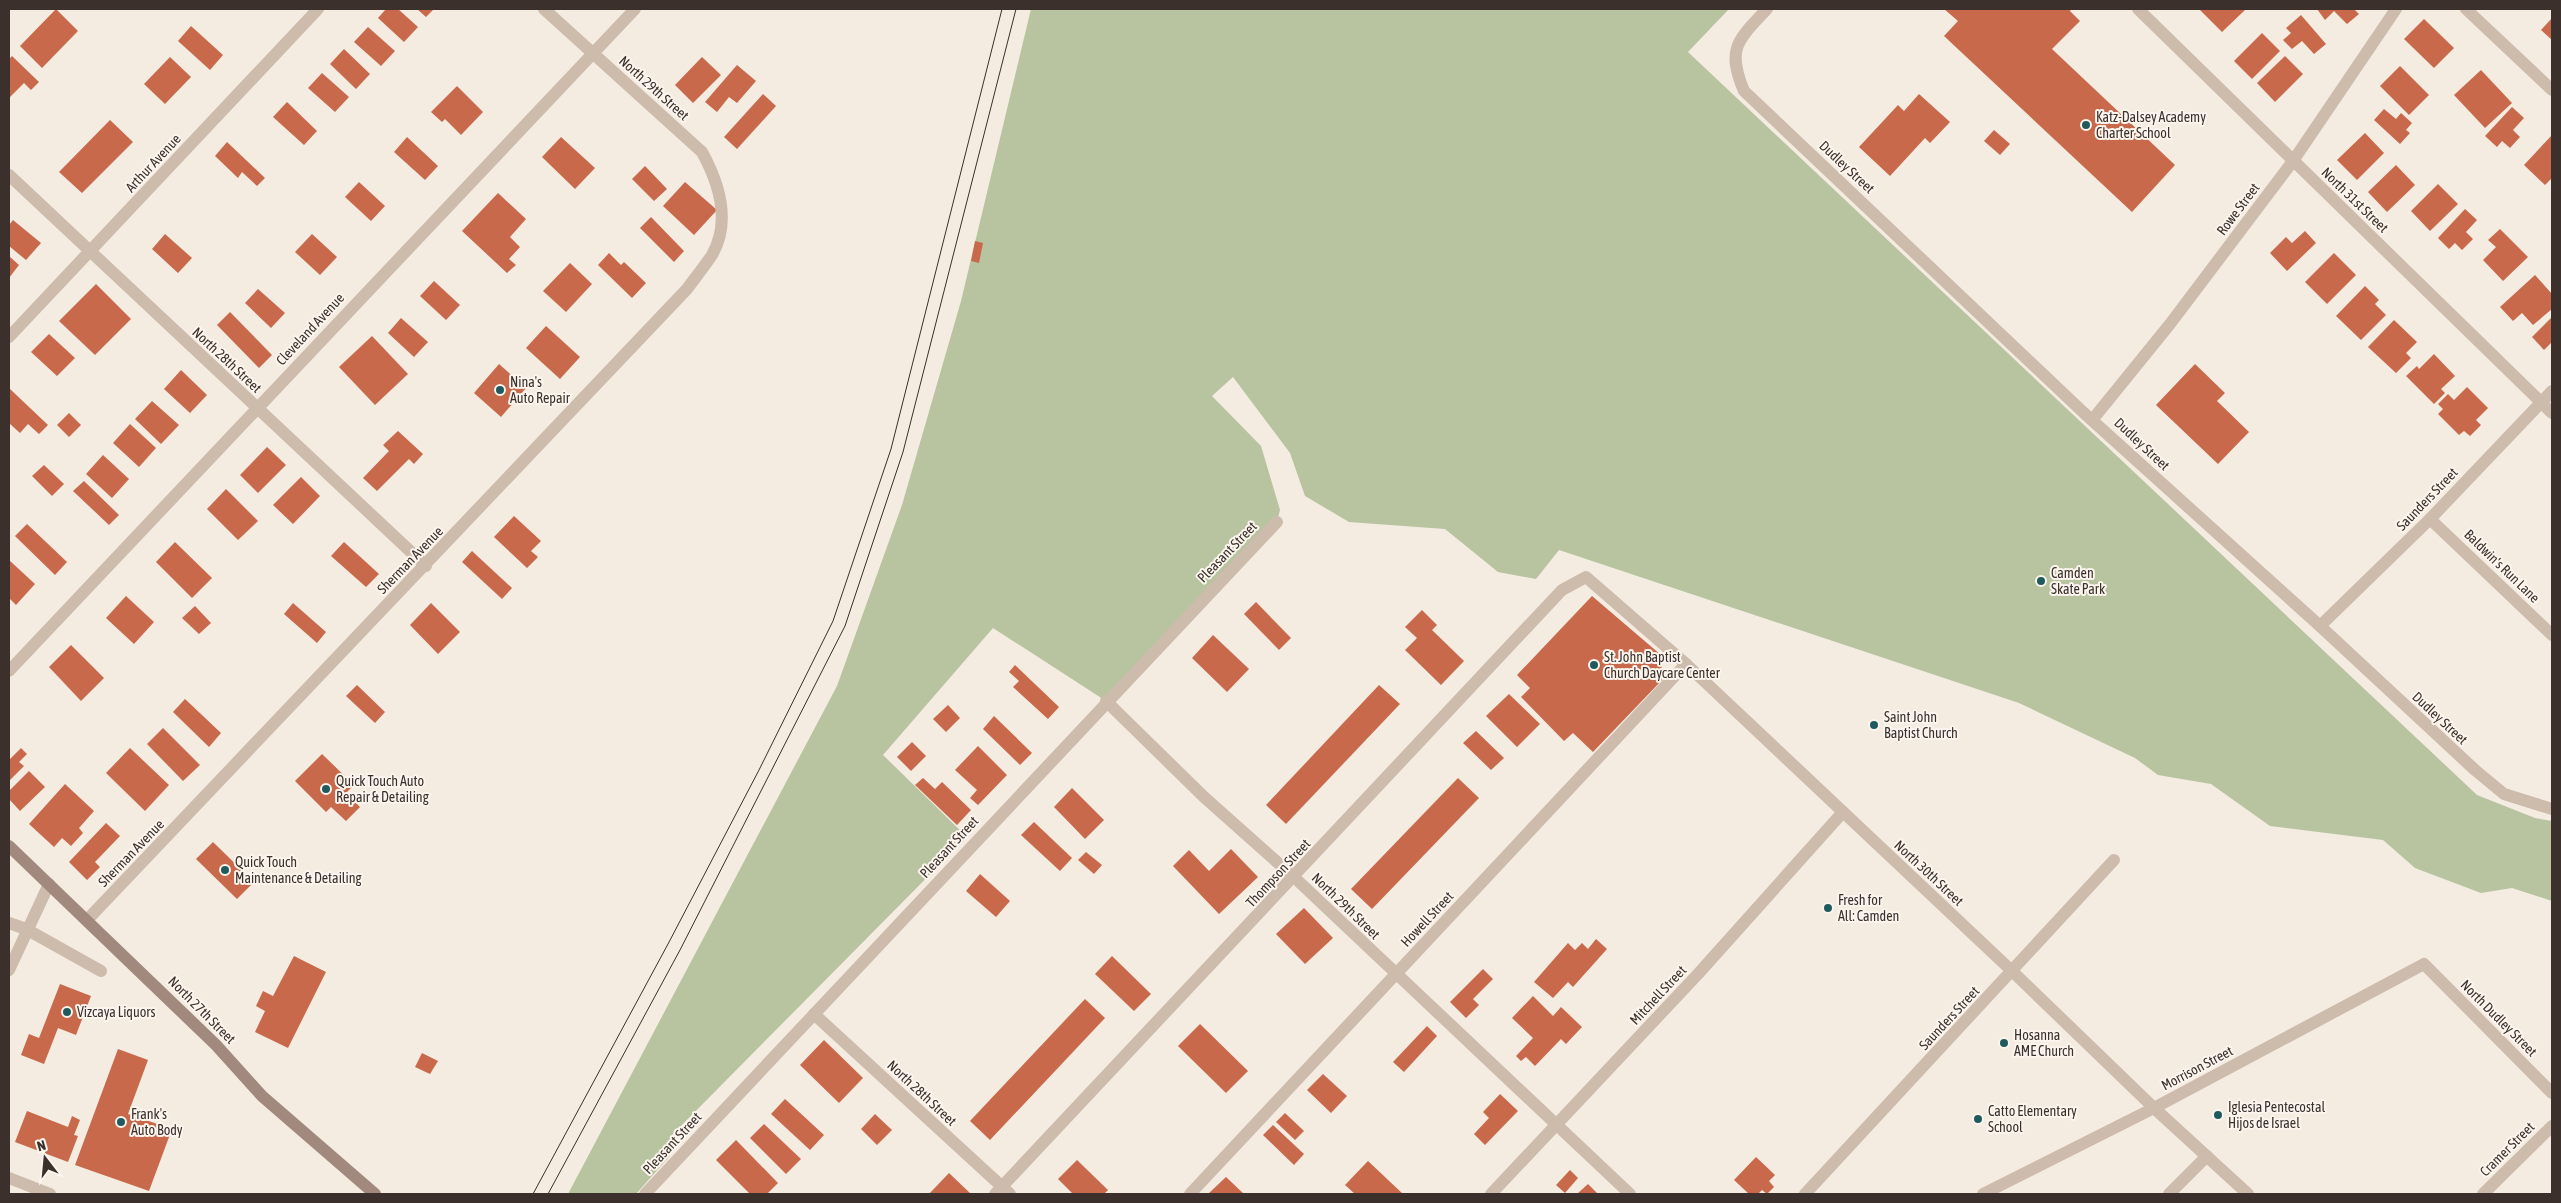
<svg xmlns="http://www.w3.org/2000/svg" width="2561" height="1203" viewBox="0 0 2561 1203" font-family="'Asap Condensed',sans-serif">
<rect width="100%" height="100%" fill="#f4ebe1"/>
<polygon fill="#b8c4a0" points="1031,9 1729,9 1688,52 2477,795 2535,818 2552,821 2552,901 2512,888 2481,893 2415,868 2383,840 2270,826 2211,784 2158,775 2135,758 2019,703 1559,550 1536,579 1498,572 1445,529 1349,522 1305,496 1290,453 1233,377 1212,396 1261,446 1280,510 1277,522 1106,701 993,628 883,755 967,837 672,1135 669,1157 636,1194 568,1194 837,686 902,505 961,301"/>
<g fill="#c8694b">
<polygon points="56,9 78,31 42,68 20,46"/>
<polygon points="386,9 398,9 418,27 404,42 378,18"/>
<polygon points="417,9 434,9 426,17"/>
<polygon points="1944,9 2071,9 2070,11 2080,21 2052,49 2175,165 2132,212 1944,36 1958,21"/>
<polygon points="2199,9 2246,9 2222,32"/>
<polygon points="2317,9 2354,9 2359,14 2347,24 2334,11 2325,20"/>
<polygon points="2301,15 2326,44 2314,54 2302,41 2292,49 2283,40 2291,33 2286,28"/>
<polygon points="2552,18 2552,40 2541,30"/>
<polygon points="2424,19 2454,48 2434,68 2404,39"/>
<polygon points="191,26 223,55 210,70 178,41"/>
<polygon points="368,27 395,51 381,66 354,42"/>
<polygon points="2262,33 2280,51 2252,79 2234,61"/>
<polygon points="344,49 370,74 356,89 330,64"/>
<polygon points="12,56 39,82 31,90 24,83 9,98 9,59"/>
<polygon points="2285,56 2303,74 2275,102 2257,83"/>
<polygon points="170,57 191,77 165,104 144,84"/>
<polygon points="702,57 721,75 693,103 675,85"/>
<polygon points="737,65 756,81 737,103 729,97 717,112 705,102"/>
<polygon points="2400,66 2429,95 2409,115 2380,86"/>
<polygon points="2481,70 2512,103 2485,128 2454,95"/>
<polygon points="322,73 349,97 335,112 308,88"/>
<polygon points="457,86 483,112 461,135 445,119 442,122 431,112"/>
<polygon points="763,94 776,106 737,149 724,137"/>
<polygon points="1919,94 1950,122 1930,143 1925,138 1890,176 1859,147 1898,105 1904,111"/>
<polygon points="287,102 317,131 304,145 273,117"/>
<polygon points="2512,107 2524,118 2513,130 2520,137 2510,148 2502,141 2497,147 2485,136"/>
<polygon points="2384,109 2396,119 2401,113 2412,123 2406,130 2410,133 2400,144 2374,120"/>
<polygon points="110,120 133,142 82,193 59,172"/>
<polygon points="1994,130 2010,144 2000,155 1984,141"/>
<polygon points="2365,133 2384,153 2357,180 2337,160"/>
<polygon points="2552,135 2552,178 2545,185 2524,165"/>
<polygon points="407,137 438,166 425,180 394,152"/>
<polygon points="561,137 595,168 575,189 542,157"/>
<polygon points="227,142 265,178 257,186 242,172 238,178 215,156"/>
<polygon points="2396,165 2415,185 2387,212 2368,192"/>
<polygon points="645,166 667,189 654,201 632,179"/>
<polygon points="359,182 385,206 371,221 345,197"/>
<polygon points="685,182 717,210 694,235 663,206"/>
<polygon points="2438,184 2458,204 2430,231 2411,211"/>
<polygon points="498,193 526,219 510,237 520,247 509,259 516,265 507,273 462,231"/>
<polygon points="2465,209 2477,220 2466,232 2473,239 2462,250 2455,243 2449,249 2438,238"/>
<polygon points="651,217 684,251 674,262 640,228"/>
<polygon points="13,220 41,243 26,260 9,246 9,225"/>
<polygon points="2500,229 2528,257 2503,281 2483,260 2496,247 2488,240"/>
<polygon points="2305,231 2316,243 2287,271 2270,253 2286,237 2292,243"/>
<polygon points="165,234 192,258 178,273 152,249"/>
<polygon points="312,234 337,257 320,275 295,252"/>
<polygon points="975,241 983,243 979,263 971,261"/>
<polygon points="609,253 621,265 624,262 646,283 632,298 598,265"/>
<polygon points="2334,253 2356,275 2327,304 2305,282"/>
<polygon points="9,256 19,265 9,278"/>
<polygon points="570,263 592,284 566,312 543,291"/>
<polygon points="2535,275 2552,294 2552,309 2533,325 2522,313 2513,321 2500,307"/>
<polygon points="434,281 460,305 446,320 420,296"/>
<polygon points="96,284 131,319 95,355 59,321"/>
<polygon points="2365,286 2379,300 2375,304 2386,315 2361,340 2336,316"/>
<polygon points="258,289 285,313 271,328 245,303"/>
<polygon points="230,312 272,355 259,368 217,325"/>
<polygon points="2552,317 2552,342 2544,350 2532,337"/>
<polygon points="401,318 428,342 414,357 388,333"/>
<polygon points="2394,320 2417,342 2406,353 2411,358 2396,373 2368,347"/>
<polygon points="546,326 580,357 560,379 526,348"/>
<polygon points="49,334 75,358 57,376 31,352"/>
<polygon points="372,336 408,374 375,405 339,367"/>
<polygon points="2434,354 2455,376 2441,389 2445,393 2434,404 2406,376 2417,366 2419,369"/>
<polygon points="499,364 526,388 501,417 474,393"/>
<polygon points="2195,364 2225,393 2217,401 2249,432 2218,464 2156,405"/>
<polygon points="181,370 207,395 190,413 164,389"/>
<polygon points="2467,387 2488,408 2476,420 2481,425 2470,436 2464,431 2459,435 2438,414 2443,409 2438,404 2448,394 2454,400"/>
<polygon points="10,389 48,425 39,434 28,424 20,433 9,423"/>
<polygon points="152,401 179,425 161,444 135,419"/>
<polygon points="69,413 81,425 69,437 57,425"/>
<polygon points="130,424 156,448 139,467 113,443"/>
<polygon points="398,431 423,454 414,464 409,459 377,491 363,478 389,451 383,445"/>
<polygon points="267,447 286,465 258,493 240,475"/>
<polygon points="103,455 129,479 112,498 86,474"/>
<polygon points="44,465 64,484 52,496 32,476"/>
<polygon points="301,477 320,496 293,524 273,505"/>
<polygon points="84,481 119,515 109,525 73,491"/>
<polygon points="226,489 258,521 238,540 207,509"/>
<polygon points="514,516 541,541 531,551 538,557 527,568 494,537"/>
<polygon points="27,524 67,562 55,575 15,536"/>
<polygon points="175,542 212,578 192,598 156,562"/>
<polygon points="344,542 379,574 366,587 331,556"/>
<polygon points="472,551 512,588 502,599 462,562"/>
<polygon points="9,560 35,584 16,605 9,598"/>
<polygon points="126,596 154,622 134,644 106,618"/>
<polygon points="1592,596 1661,655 1662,680 1593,752 1573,733 1564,741 1521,697 1530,688 1517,675"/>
<polygon points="1256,602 1291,638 1279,650 1244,614"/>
<polygon points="293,603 326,632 317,643 284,614"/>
<polygon points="431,603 460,632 438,654 410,625"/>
<polygon points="195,606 211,623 199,634 182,618"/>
<polygon points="1422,610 1437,625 1432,630 1464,661 1441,685 1405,650 1417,638 1405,627"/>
<polygon points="1213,635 1249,669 1227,692 1192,658"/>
<polygon points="71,645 104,678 81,701 49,667"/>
<polygon points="1015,665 1059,707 1048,719 1013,687 1019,681 1009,672"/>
<polygon points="357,685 385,712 375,723 346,696"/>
<polygon points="1379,685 1400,704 1286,824 1266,805"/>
<polygon points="1509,694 1540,724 1517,747 1486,716"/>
<polygon points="185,699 221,733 209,747 173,712"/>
<polygon points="948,705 960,718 946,732 933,719"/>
<polygon points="994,716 1032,753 1020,765 983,729"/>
<polygon points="163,728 200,765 183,781 147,744"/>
<polygon points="1476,731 1504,758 1491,770 1463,743"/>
<polygon points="912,742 926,756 911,771 897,757"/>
<polygon points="978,746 1007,775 978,805 970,798 977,790 955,770"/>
<polygon points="21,748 27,754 19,762 24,766 9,781 9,760"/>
<polygon points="130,748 169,785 145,811 106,773"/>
<polygon points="322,754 354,785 346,793 360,807 346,821 331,807 326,812 295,781"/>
<polygon points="29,771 45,787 20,811 9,799 9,791"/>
<polygon points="923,778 935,789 942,782 971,810 957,825 915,785"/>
<polygon points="1458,778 1479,798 1372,909 1351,889"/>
<polygon points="65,784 94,811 79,828 83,833 71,846 62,838 54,847 29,824"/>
<polygon points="1072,788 1104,820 1085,839 1054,807"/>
<polygon points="1034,822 1072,858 1060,871 1021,835"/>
<polygon points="106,823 120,836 95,862 100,867 87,880 69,862"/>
<polygon points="213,842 254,882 237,899 196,859"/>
<polygon points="1231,849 1258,877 1219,914 1173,866 1189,850 1209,871"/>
<polygon points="1086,852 1102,865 1094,874 1078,860"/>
<polygon points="980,874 1010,901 996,917 966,891"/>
<polygon points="1304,908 1333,938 1305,964 1276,934"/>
<polygon points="1596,939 1607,949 1573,987 1568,982 1553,998 1534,982 1568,943 1575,950 1582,943 1588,949"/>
<polygon points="294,956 326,972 288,1048 255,1032 265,1011 256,1006 263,991 273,996"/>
<polygon points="1112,956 1151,994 1134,1011 1095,974"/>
<polygon points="1483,969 1493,979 1473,999 1479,1005 1466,1018 1450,1002"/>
<polygon points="60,984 91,996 76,1035 58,1028 44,1064 21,1055 29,1034 39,1038"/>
<polygon points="1533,996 1553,1016 1561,1007 1582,1027 1566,1044 1561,1039 1535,1066 1526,1057 1521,1061 1516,1056 1533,1038 1512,1018"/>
<polygon points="1085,999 1105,1018 990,1140 970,1121"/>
<polygon points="1200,1024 1248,1071 1226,1093 1178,1046"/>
<polygon points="1427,1026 1437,1036 1404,1072 1393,1062"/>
<polygon points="824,1040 863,1078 839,1103 800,1065"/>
<polygon points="118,1049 148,1060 128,1114 172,1129 149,1191 75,1165"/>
<polygon points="422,1053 438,1061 430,1074 415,1067"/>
<polygon points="1323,1074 1347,1096 1331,1113 1307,1090"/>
<polygon points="1500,1094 1518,1111 1485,1145 1474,1134 1489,1118 1483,1112"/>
<polygon points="785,1099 824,1135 810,1150 771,1114"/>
<polygon points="27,1111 68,1127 72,1116 80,1120 74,1135 78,1136 68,1162 15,1142"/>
<polygon points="1285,1113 1304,1131 1295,1140 1276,1122"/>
<polygon points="875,1114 892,1130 877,1145 861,1129"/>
<polygon points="764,1124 801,1159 786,1174 750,1138"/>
<polygon points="1273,1125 1304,1154 1294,1165 1263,1135"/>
<polygon points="736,1140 778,1183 767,1194 750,1194 716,1160"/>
<polygon points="1756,1157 1775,1175 1769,1181 1774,1187 1767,1194 1762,1190 1758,1194 1749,1194 1734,1180"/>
<polygon points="1077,1160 1108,1190 1104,1194 1073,1194 1058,1179"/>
<polygon points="1368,1161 1403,1194 1355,1194 1345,1185"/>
<polygon points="1570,1170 1578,1178 1565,1193 1556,1185"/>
<polygon points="949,1173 971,1194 929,1194"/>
<polygon points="1226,1177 1244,1194 1208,1194"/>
<polygon points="1588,1184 1598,1194 1577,1194"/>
</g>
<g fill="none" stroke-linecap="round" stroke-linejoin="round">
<g stroke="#cdbbac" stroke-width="12">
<path d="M1767 9C1738 40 1726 48 1744 91L2084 413 2320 626 2475 770 2504 794 2552 809"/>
<polyline points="2138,9 2552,413"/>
<polyline points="2466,9 2552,90"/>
<polyline points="9,175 426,566"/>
<polyline points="9,337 318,9"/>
<polyline points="2093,419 2170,324 2293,161 2396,9"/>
<polyline points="2430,519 2552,635"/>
<polyline points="2320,626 2430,519 2552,391"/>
<polyline points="9,671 635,9"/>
<polyline points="1106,701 1204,797 1295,878 1630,1194"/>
<path d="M88 919 687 289C695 278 704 267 712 255 731 222 719 183 702 152L544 9"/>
<polyline points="9,923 26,929 101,971"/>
<polyline points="9,970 49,884"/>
<polyline points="814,1014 1010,1194"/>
<polyline points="9,1178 50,1194"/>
<polyline points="645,1194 1277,522"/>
<polyline points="995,1194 1562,590 1586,577 1686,664 2013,972 2154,1108 2248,1194"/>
<polyline points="1190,1194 1686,664"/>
<polyline points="1491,1194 1698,974 1843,812"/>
<polyline points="1805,1194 2114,860"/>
<polyline points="1983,1194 2154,1108 2424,964 2552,1093"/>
<polyline points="2169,1194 2207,1156"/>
<polyline points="2483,1194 2552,1126"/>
</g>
<polyline stroke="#a18a7d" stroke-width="12" points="9,846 216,1045 262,1096 375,1194"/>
<g stroke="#3b302b" stroke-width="1">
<polyline points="533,1194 668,944 759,770 833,621 891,449 1002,9"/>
<polyline points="548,1194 680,950 845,626 903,452 1016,9"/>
</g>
</g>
<g fill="#1f5a5e" stroke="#fbf5ee" stroke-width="2">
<circle cx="2086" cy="125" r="5"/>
<circle cx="500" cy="390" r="5"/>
<circle cx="2041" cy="581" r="5"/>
<circle cx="1594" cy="665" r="5"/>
<circle cx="1874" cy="725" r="5"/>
<circle cx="326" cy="789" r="5"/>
<circle cx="225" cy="870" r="5"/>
<circle cx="1828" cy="908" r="5"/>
<circle cx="67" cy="1012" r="5"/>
<circle cx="2004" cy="1043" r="5"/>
<circle cx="2218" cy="1115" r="5"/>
<circle cx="1978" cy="1119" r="5"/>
<circle cx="121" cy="1122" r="5"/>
</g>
<g text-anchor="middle" stroke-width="4" stroke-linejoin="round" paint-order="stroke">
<g font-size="14" fill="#3b302b" stroke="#fbf5ee">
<text transform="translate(654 88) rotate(42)" y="5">North 29th Street</text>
<text transform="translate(153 163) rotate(-47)" y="5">Arthur Avenue</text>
<text transform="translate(1847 167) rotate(43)" y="5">Dudley Street</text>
<text transform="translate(2355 200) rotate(44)" y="5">North 31st Street</text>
<text transform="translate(2238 209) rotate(-53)" y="5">Rowe Street</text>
<text transform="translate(310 329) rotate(-47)" y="5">Cleveland Avenue</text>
<text transform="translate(227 360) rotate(43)" y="5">North 28th Street</text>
<text transform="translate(2142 444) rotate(43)" y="5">Dudley Street</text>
<text transform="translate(2427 499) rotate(-46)" y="5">Saunders Street</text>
<text transform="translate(1227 552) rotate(-46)" y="5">Pleasant Street</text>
<text transform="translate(410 560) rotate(-46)" y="5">Sherman Avenue</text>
<text transform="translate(2502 566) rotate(44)" y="5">Baldwin's Run Lane</text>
<text transform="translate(2440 718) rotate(43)" y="5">Dudley Street</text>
<text transform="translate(949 847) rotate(-47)" y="5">Pleasant Street</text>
<text transform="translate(131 853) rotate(-46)" y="5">Sherman Avenue</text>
<text transform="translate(1278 873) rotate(-47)" y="5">Thompson Street</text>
<text transform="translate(1929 873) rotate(43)" y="5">North 30th Street</text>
<text transform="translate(1346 906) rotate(44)" y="5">North 29th Street</text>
<text transform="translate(1427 919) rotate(-47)" y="5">Howell Street</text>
<text transform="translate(1658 995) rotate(-47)" y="5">Mitchell Street</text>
<text transform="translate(202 1010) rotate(45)" y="5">North 27th Street</text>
<text transform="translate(1949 1018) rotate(-47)" y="5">Saunders Street</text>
<text transform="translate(2499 1018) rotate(45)" y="5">North Dudley Street</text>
<text transform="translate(2197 1068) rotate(-28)" y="5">Morrison Street</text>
<text transform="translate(922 1093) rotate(43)" y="5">North 28th Street</text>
<text transform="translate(672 1143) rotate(-47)" y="5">Pleasant Street</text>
<text transform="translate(2507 1149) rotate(-45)" y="5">Cramer Street</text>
</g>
<g font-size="14" fill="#3b302b" stroke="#fbf5ee" text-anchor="start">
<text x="2096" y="122">Katz-Dalsey Academy<tspan x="2096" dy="16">Charter School</tspan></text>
<text x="510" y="387">Nina's<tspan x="510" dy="16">Auto Repair</tspan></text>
<text x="2051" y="578">Camden<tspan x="2051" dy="16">Skate Park</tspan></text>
<text x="1604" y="662">St. John Baptist<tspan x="1604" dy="16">Church Daycare Center</tspan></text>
<text x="1884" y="722">Saint John<tspan x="1884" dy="16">Baptist Church</tspan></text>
<text x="336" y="786">Quick Touch Auto<tspan x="336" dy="16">Repair &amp; Detailing</tspan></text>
<text x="235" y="867">Quick Touch<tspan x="235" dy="16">Maintenance &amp; Detailing</tspan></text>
<text x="1838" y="905">Fresh for<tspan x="1838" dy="16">All: Camden</tspan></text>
<text x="77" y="1017">Vizcaya Liquors</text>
<text x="2014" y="1040">Hosanna<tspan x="2014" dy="16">AME Church</tspan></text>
<text x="2228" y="1112">Iglesia Pentecostal<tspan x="2228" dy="16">Hijos de Israel</tspan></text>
<text x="1988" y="1116">Catto Elementary<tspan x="1988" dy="16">School</tspan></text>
<text x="131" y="1119">Frank's<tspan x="131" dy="16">Auto Body</tspan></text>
</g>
</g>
<rect width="2561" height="1203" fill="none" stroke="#3b302b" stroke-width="20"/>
<g transform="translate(45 1158) rotate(344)" stroke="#fbf5ee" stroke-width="4" paint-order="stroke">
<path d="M0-4L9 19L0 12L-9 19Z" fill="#3b302b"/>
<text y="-8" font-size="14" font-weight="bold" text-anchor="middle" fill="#3b302b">N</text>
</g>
</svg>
